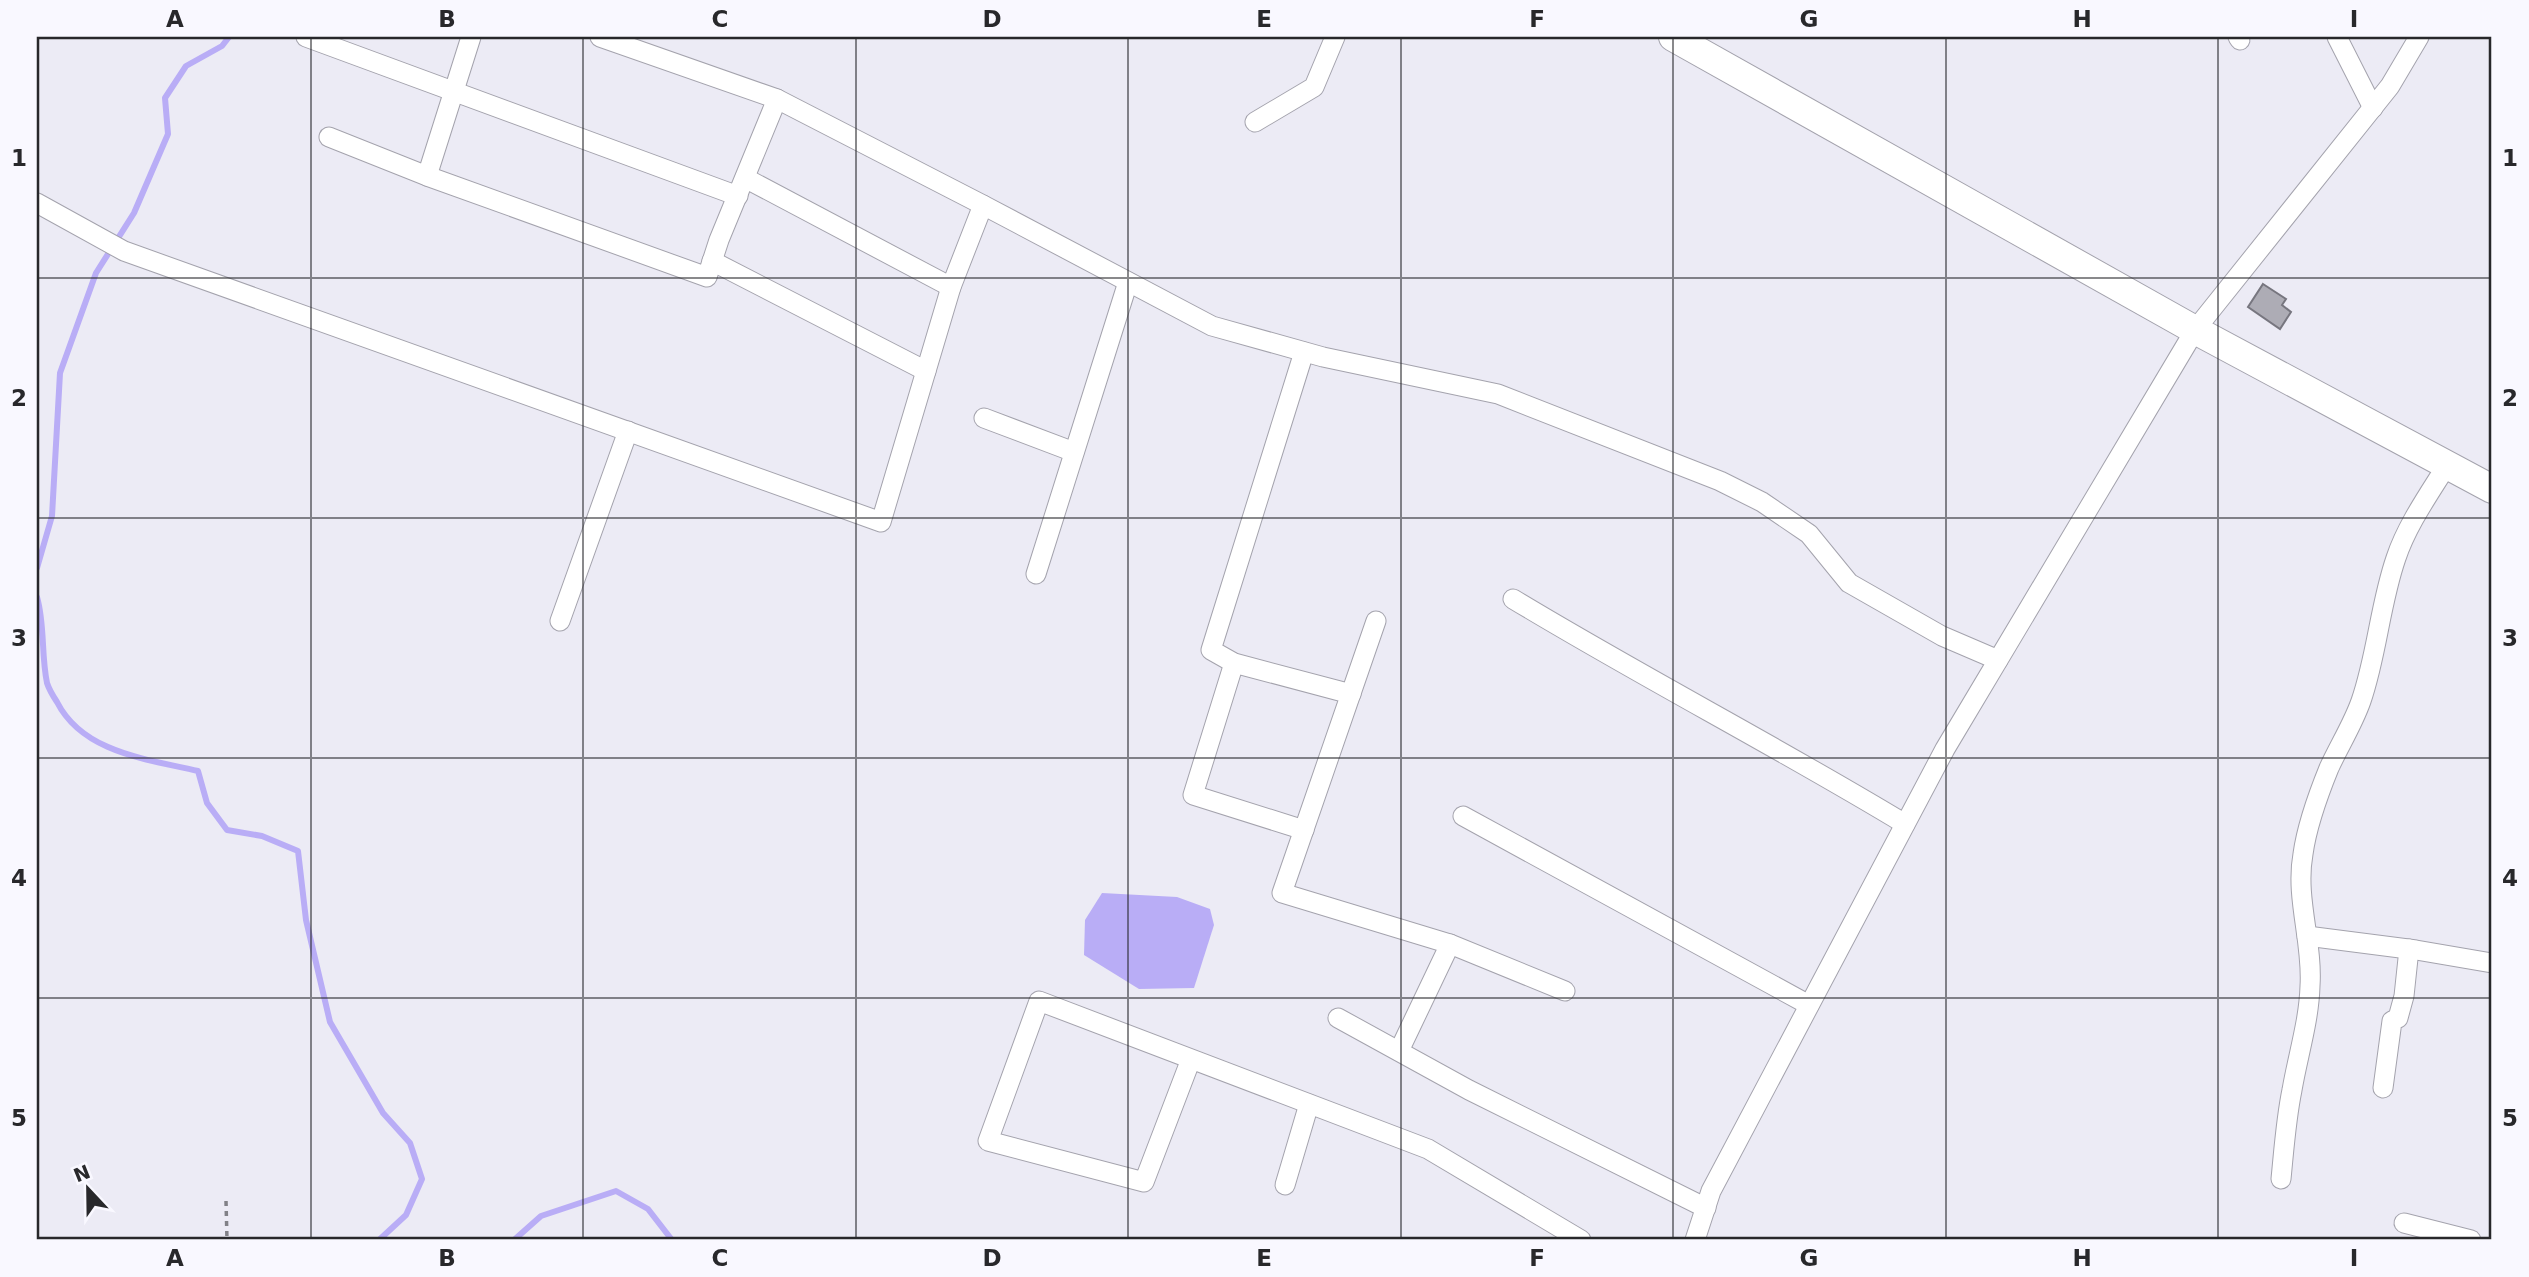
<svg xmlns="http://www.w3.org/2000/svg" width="2529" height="1277" viewBox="0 0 2529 1277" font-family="'DejaVu Sans',sans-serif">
<rect width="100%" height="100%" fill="#ecebf5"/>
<polygon fill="#b9adf6" points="1102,893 1177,897 1210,909 1214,925 1194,988 1139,989 1084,955 1085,920"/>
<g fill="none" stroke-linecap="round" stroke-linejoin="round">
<g stroke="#b9adf6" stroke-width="6">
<polyline points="37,568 52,516 60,373 96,273 134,213 168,134 165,98 186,66 222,46 229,37"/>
<path d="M37 597C45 625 41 654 47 683 49 689 53 696 57 702 83 753 147 759 198 771L207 803 227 830 262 836 298 851 306 920 330 1022 383 1113 410 1143 422 1179 406 1215 379 1240"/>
<polyline points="514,1240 541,1216 616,1191 648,1209 672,1240"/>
</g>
</g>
<polygon fill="#adacb5" stroke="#77767f" stroke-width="2" points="2263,284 2286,299 2282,305 2291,312 2280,329 2248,307"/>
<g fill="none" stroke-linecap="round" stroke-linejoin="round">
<defs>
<g id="minor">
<polyline points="306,37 738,196"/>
<polyline points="600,37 777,99 983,205 1212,326 1323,357 1498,394 1720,481 1762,502 1809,534 1849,583 1942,636 1998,660"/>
<polyline points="2238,37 2240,40"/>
<polyline points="2337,37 2373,108"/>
<polyline points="1255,122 1314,87 1335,37"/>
<polyline points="329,137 427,176 707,277 719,240 777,99"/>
<polyline points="427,176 471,37"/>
<polyline points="745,178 951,287"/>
<polyline points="37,203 124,251 881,522 951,287 983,205"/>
<polyline points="712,261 926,371"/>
<polyline points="1304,352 1211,650 1234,663 1351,694"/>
<polyline points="984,418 1074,452"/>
<polyline points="1036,574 1128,282"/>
<path d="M1513 599C1642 677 1776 746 1905 824"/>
<polyline points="560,621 628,431"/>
<polyline points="1376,621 1282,893 1450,944 1565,991"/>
<polyline points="1234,663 1193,795 1304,830"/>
<polyline points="1463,816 1809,1005"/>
<polyline points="2307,936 2416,950 2492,963"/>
<polyline points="1338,1018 1469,1090 1706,1208"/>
<polyline points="1399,1051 1450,944"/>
<polyline points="1191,1059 1144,1182 988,1141 1039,1001 1428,1149 1581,1240"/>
<polyline points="2383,1088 2392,1021 2398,1018 2404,996 2409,949"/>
<path d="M2281 1179C2284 1149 2286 1119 2292 1090 2298 1055 2309 1021 2310 986 2313 942 2295 898 2303 854 2307 825 2318 795 2329 768 2339 746 2353 724 2361 701 2377 655 2380 604 2396 558 2407 525 2429 494 2447 465"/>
<polyline points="1285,1185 1309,1104"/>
<polyline points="2404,1223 2471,1240"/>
<polyline points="1695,1240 1711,1191 1945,749 2195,330 2390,86 2419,37"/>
</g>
<polyline id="secondary" points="1673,37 2195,330 2492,489"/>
</defs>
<use href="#minor" stroke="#a4a3ad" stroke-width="21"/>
<use href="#secondary" stroke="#a4a3ad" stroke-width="30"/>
<polyline stroke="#818187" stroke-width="3.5" stroke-dasharray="5 5" stroke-linecap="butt" points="226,1201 227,1240"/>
<use href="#minor" stroke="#fff" stroke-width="19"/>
<use href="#secondary" stroke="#fff" stroke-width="28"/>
</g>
<path fill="none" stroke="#28282b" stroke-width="2" stroke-opacity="0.55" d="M311 37V1240M583 37V1240M856 37V1240M1128 37V1240M1401 37V1240M1673 37V1240M1946 37V1240M2218 37V1240M37 278H2492M37 518H2492M37 758H2492M37 998H2492"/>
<rect width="2529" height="1277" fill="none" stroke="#f9f8ff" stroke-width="77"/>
<g transform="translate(88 1189) rotate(338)" stroke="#f9f8ff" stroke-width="5" paint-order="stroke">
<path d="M0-5L12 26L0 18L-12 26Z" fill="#28282b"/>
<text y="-10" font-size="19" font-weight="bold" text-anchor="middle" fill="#28282b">N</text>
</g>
<rect x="38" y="38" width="2452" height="1200" fill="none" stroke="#28282b" stroke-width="2.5"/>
<g font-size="23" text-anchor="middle" font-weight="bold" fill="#28282b">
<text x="175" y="27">A</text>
<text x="447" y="27">B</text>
<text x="720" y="27">C</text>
<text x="992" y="27">D</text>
<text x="1264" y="27">E</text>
<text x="1537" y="27">F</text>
<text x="1809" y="27">G</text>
<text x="2082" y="27">H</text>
<text x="2354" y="27">I</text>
<text x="19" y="166">1</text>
<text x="2510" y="166">1</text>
<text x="19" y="406">2</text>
<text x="2510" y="406">2</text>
<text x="19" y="646">3</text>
<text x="2510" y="646">3</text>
<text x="19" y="886">4</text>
<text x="2510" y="886">4</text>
<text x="19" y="1126">5</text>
<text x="2510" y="1126">5</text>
<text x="175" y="1266">A</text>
<text x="447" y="1266">B</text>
<text x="720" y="1266">C</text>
<text x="992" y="1266">D</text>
<text x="1264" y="1266">E</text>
<text x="1537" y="1266">F</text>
<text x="1809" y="1266">G</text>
<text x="2082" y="1266">H</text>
<text x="2354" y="1266">I</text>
</g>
</svg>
